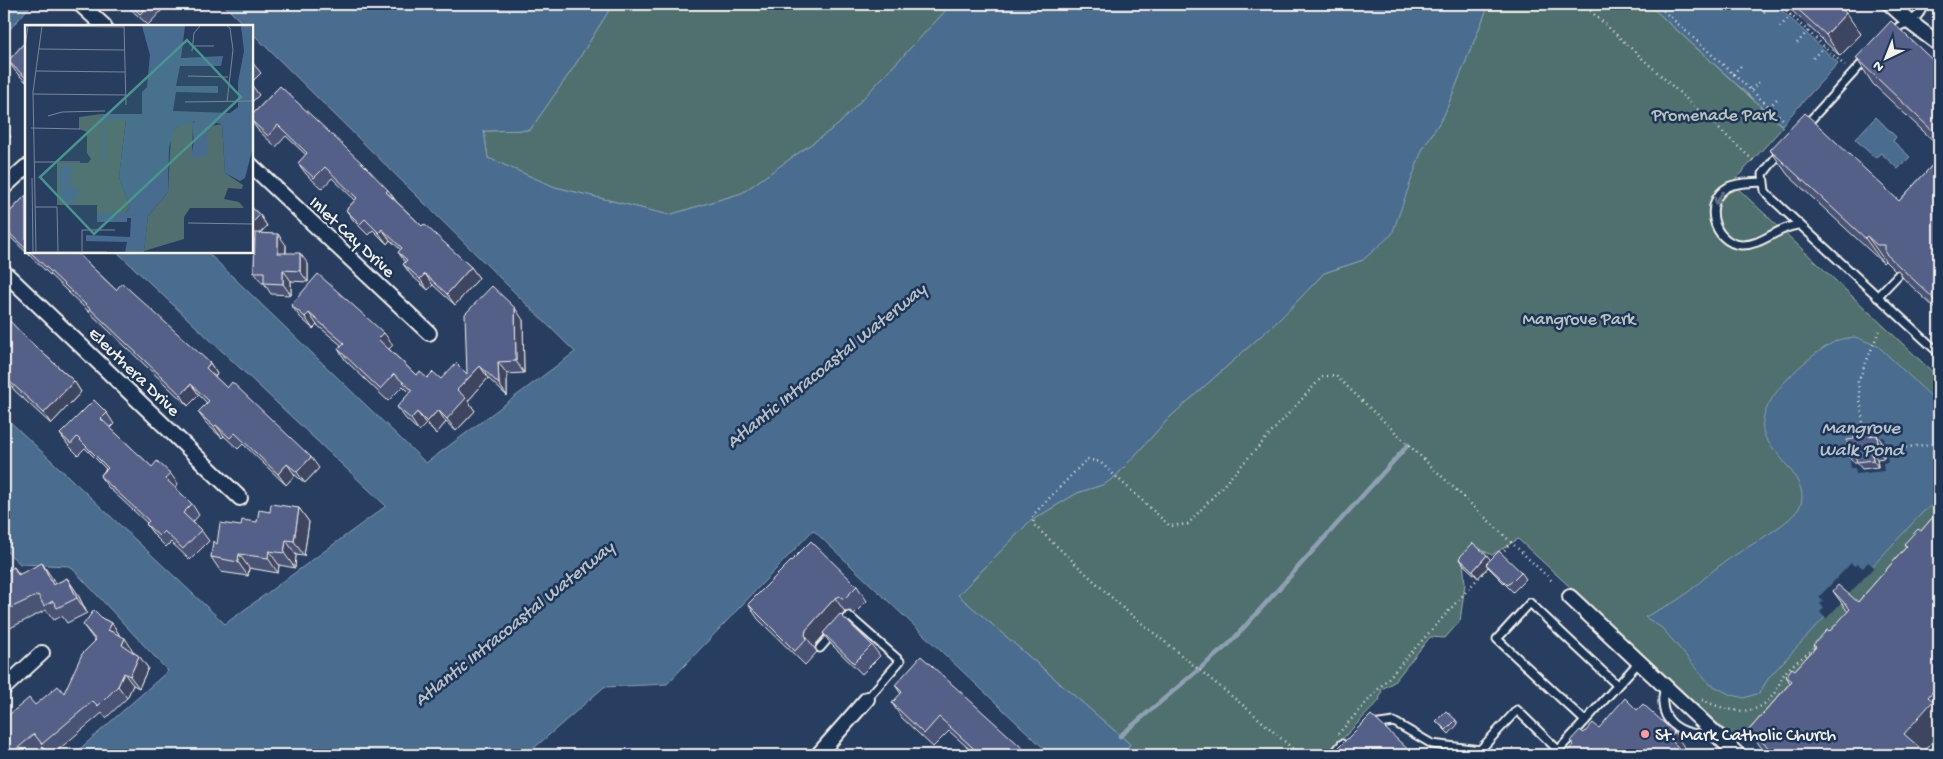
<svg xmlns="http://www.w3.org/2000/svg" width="1943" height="759" viewBox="0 0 1943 759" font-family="'Gochi Hand',sans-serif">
<rect width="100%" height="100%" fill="#283e61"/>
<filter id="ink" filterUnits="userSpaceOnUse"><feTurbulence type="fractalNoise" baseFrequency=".02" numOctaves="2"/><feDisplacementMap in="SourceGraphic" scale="10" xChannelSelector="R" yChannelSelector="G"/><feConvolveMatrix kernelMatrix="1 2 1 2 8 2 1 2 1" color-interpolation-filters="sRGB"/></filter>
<g filter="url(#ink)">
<g fill="#506f6e" stroke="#a2b0ab">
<polygon points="613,4 952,4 838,125 742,193 669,215 555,187 488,158 484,131 530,130 573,68"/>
<polygon points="1489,4 1648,4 1783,127 1732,183 1939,378 1939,524 1739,743 1518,539 1492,555 1472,545 1463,560 1465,584 1460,621 1445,638 1430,637 1394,682 1382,689 1379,701 1327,755 1124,755 1130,744 958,595 1029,522 1077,493 1105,484 1116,476 1169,418 1281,318 1324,273 1363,260 1422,150 1444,115"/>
</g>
<g fill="#486c8f" stroke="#8da1b3">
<polygon points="4,4 32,4 4,36"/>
<polygon points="223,4 613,4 573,68 530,130 484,131 488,158 555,187 669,215 742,193 838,125 952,4 1489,4 1444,115 1422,150 1392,234 1363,260 1324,273 1281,318 1169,418 1116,476 1105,484 1077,493 1029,522 958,595 1130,744 1124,755 1051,755 813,530 667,684 604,687 526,755 73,755 168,671 70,566 20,564 4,549 4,416 225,624 386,506 116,251 206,251 426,463 575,352 251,32 251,26 245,26"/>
<polygon points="1648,4 1775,4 1838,63 1782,125"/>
<polygon points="1876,117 1896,137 1893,141 1910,157 1898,169 1881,153 1875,158 1855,139"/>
<path d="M1855 337 1878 346 1939 404V500L1923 512 1770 676 1759 693 1744 698 1729 694 1710 684 1662 628 1645 617C1656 611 1668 606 1679 599 1695 588 1709 572 1726 561 1743 549 1789 525 1799 508 1814 483 1770 452 1764 434 1753 402 1811 353 1836 341 1842 338 1849 338 1855 337Z"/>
</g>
<g fill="#283e61">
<polygon points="1879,432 1880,437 1884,437 1888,462 1883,463 1884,471 1856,474 1855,468 1851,468 1847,442 1852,441 1852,435"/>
<polygon points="1868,562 1874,567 1826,619 1820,612 1824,608 1820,604 1823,601 1819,597 1851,563 1855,566 1858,564 1863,568"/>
</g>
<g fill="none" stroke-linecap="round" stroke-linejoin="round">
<polyline stroke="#8da1b3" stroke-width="4.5" points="1120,736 1229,644 1408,445"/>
<defs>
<g id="lane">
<path d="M1891 33C1903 20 1917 25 1924 4"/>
<polyline points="1806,125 1866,59"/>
<polyline points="1781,151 1763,174 1765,191 1771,198 1939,353"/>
<path d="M1762 182C1751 183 1738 182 1728 187 1702 201 1713 243 1741 245 1762 246 1777 227 1798 225"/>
<polyline points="1877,297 1899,274"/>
<polyline points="840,626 849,616 900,661 867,699"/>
<polyline points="820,648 832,634"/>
<path d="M1665 687C1664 692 1662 698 1663 703 1664 728 1692 738 1713 732"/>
<polyline points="1585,721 1497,639 1530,603 1617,685"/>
<polyline points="1372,725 1394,722 1432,744 1480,750 1517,710 1558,750"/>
<polyline points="1333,755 1342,744"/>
<polyline points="1554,755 1639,662"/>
</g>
<g id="street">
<polyline points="80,4 104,26"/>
<polyline points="1890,4 1911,23 1939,44"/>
<polyline points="251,165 429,333"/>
<polyline points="4,187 26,167"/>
<polyline points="4,272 240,498"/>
<polyline points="1570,597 1738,755"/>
<polyline points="4,688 42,653"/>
<polyline points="818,755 867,699"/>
</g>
</defs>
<use href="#lane" stroke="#f4f1e8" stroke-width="11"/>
<use href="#street" stroke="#f4f1e8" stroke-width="18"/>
<g stroke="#f4f1e8" stroke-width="2.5" stroke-dasharray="1 4" stroke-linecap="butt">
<polyline points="1583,4 1755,162"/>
<polyline points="1656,4 1785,121"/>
<polyline points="1779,4 1845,66"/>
<polyline points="1764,12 1772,4"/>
<polyline points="1780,27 1791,15"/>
<polyline points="1797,43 1808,31"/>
<polyline points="1813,58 1824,47"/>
<polyline points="1733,74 1743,64"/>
<polyline points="1751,90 1761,80"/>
<polyline points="1769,107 1779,97"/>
<polyline points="1864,432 1858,382 1879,331"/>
<polyline points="1886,450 1939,443"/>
<polyline points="1501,554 1511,542"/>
<path d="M1702 700C1725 710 1755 720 1773 695 1778 689 1780 681 1784 674 1792 663 1807 656 1816 646"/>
<polyline points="1338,734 1490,565"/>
<polyline points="1300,755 1250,711 1123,608 1034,525 1033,515 1087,459 1100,462 1170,526 1188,524 1322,377 1335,375 1552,581"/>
</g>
<use href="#lane" stroke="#1d3557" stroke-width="7"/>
<use href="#street" stroke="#1d3557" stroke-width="14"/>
</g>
<g fill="#495376" stroke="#f4f1e8">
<polygon points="125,4 159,4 163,9 148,25"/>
<polygon points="1785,4 1836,4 1861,34 1840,56"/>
<polygon points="26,41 26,82 16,72 8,61"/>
<polygon points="1856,58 1939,66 1939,146 1873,84"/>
<polygon points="251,61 261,73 251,83"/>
<polygon points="251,84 259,95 251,103"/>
<polygon points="280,86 396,201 422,226 471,267 479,278 455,305 433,285 428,290 411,275 403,264 405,262 398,252 401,250 390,240 387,244 373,230 368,235 354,221 346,210 355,200 332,178 322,189 306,174 298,163 306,155 286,136 276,147 257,129 251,120 251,116"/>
<polygon points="4,128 11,137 4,143"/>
<polygon points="1770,150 1899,201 1939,158 1939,312 1903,278 1898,270 1895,271 1885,261 1883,263 1788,175"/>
<polygon points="26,195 26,251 75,251 116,290 210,363 217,374 215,377 227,388 319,468 305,483 295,475 286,485 243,444 238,449 224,436 222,438 206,423 198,412 207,403 199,395 188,406 7,234 4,230 4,218"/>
<polygon points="251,207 260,215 267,226 260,233 286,245 286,253 308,264 308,282 291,281 291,295 271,294 264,283 262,283 254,272 255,239 251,243"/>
<polygon points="291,305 393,345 389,349 416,375 427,378 441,379 467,374 523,320 524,373 507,374 507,396 488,378 468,401 475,411 456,431 446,422 436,434 426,424 419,431 406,419 397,407 410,393 403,386 388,401 346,361 338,349 341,345 317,325 313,329 300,317"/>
<polygon points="4,320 26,338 74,381 81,392 51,424 14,390 7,379 8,378 4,373"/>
<polygon points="107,413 114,424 110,428 152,467 178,484 175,488 192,504 199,515 193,522 201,530 209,541 190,560 171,542 166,547 154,535 146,524 147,523 108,487 100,476 106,469 85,448 78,455 68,445 60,434"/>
<polygon points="1873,435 1882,442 1884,458 1877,459 1878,467 1862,469 1857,463 1854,463 1849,456"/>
<polygon points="299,508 309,522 304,556 296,555 295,568 279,565 278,573 249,568 248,576 221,572 211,557 217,544 241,526 257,522 270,512"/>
<polygon points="1939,510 1939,734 1924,752 1927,754 1939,755 1767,755 1765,753 1749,730 1790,683 1786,676 1795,670 1815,648 1813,645 1830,631 1848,612 1833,591 1858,602 1906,547 1904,544 1921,531"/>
<polygon points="1459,558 1490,560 1521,572 1526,579 1513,592 1488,567 1478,578 1465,566"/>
<polygon points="4,563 8,570 14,567 19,574 52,578 56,584 67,578 77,593 87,613 67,623 62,616 54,620 46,610 4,631"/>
<polygon points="857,586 867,601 854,614 850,611 845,612 842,616 872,645 880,656 862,674 831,644 824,635 816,644 815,649 817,652 805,665 758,619 748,604"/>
<polygon points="103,619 112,623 120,636 133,651 133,652 139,656 148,668 139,688 133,685 127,698 106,718 102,713 52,755 50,755 42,747 33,755 4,755 35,705 64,693 95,641 83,625"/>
<polygon points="895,685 1030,755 976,755 949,731 933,747 901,717 892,703 901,694"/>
<polygon points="1456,720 1458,724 1449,734 1436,721"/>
</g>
<g fill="#3c4460" stroke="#f4f1e8">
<polygon points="1846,13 1861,34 1840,56 1826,35"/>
<polygon points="388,190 396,201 386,192"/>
<polygon points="260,215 267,226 251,243 251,224"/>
<polygon points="382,229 390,240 387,244 379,233"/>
<polygon points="278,234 286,245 285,264 278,253"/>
<polygon points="1867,236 1885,261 1883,263 1865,238"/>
<polygon points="300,253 308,264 308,282 300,271"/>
<polygon points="471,267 479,278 455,305 447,294"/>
<polygon points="283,270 291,281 291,295 283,284"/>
<polygon points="425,274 433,285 428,290 420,279"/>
<polygon points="1939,287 1939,307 1931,296"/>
<polygon points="515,308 523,320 524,373 516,361"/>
<polygon points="309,313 317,325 313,329 305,317"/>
<polygon points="384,333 393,345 387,351 378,339"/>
<polygon points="498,362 507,374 507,396 499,384"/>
<polygon points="210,363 217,374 213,379 206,368"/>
<polygon points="480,366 488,378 468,401 475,411 456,431 447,419 457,390"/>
<polygon points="74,381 81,392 51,424 44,413"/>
<polygon points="191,384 199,395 188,406 181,395"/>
<polygon points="438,410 446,422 436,434 427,422"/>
<polygon points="417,412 426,424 419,431 411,419"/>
<polygon points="216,425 224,436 222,438 214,427"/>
<polygon points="1868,429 1873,436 1869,436"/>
<polygon points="1877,435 1882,442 1884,458 1879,451"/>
<polygon points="1872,452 1877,459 1878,467 1873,460"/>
<polygon points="311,457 319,468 305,483 297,472"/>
<polygon points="287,464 295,475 286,485 278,474"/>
<polygon points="170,473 178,484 173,490 166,479"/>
<polygon points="299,508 309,522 304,556 294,541"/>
<polygon points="286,540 296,555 295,568 284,553"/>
<polygon points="269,551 279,565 278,573 268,558"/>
<polygon points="239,554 249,568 248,576 238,562"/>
<polygon points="1487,555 1492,562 1486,564 1488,567 1478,578 1473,571"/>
<polygon points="42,563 52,578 63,599 53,585"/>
<polygon points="67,578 77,593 87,613 77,598"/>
<polygon points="835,598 845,612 825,635 823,633 824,635 816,644 815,649 805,635 806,630"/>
<polygon points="112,623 120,636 108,630"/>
<polygon points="125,638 133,651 130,657 122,645"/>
<polygon points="139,656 148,668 139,688 130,676"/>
<polygon points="124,673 133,685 127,698 118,686"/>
<polygon points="1939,684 1939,734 1921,755 1904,734 1928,697"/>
<polygon points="1674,732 1684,747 1681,750 1685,755 1676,755 1669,738"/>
</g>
<g fill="#556189" stroke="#f4f1e8">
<polygon points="129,4 150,4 140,14"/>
<polygon points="1792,4 1836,4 1846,13 1826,35"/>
<polygon points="1891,21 1939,66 1939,137 1856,58"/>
<polygon points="26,41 26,78 8,61"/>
<polygon points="280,86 364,165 388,190 386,192 422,226 424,224 471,267 447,294 425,274 420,279 403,264 407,260 398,252 402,248 382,229 379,233 365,219 360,224 346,210 357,198 325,167 314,178 298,163 307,153 278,125 268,136 251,120 251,116"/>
<polygon points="1805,113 1899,201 1939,158 1939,287 1931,296 1885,253 1885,245 1877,245 1867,236 1865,238 1770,150"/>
<polygon points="26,195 26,249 4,228 4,218"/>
<polygon points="251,207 260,215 251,224"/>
<polygon points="255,233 278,234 278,253 300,253 300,271 283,270 283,284 264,283 264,272 254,272"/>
<polygon points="29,251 75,251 116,290 122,283 210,363 206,368 227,388 232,382 311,457 297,472 287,464 278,474 235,433 230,438 216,425 214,427 198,412 209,401 191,384 181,395"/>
<polygon points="318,274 384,333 378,339 416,375 420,372 427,378 433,372 441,379 456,363 467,374 465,314 492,286 515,308 516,361 498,362 499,384 480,366 457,390 466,398 447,419 438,410 427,422 417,412 411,419 397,407 412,390 394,374 380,389 338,349 344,343 309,313 305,317 291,305"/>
<polygon points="4,320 8,324 10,321 26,338 74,381 44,413 7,379 9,376 4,370"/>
<polygon points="94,400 107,413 101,419 152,467 157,461 170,473 166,479 192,504 183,513 201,530 183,549 164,531 159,536 146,524 149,521 100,476 108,468 77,437 71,444 60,434"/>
<polygon points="1868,429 1869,436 1877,435 1879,451 1872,452 1873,460 1857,462 1855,455 1849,456 1847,440 1854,439 1852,431"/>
<polygon points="271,504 299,508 294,541 286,540 284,553 269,551 268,558 239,554 238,562 211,557 213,541 217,544 220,523 241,526 242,520 257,522 259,510 270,512"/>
<polygon points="1939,510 1939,684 1928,697 1933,701 1904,734 1927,754 1939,742 1939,755 1769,755 1767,754 1771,750 1749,730 1792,681 1786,676 1792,668 1795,670 1816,647 1813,645 1827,630 1830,631 1850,609 1833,591 1838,585 1858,602 1907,546 1904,544 1918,529 1921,531"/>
<polygon points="811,541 857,586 844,599 839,596 835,598 806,630 805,635 807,638 795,651 748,604"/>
<polygon points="1473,543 1487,555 1473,571 1459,558"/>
<polygon points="1499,551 1521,572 1508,585 1486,564"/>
<polygon points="42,563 53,585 67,578 77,598 57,608 53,601 44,606 38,595 4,611 4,565 7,571 14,567 18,575"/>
<polygon points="94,610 103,619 112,623 108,630 125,638 122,645 139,656 130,676 124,673 118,686 98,706 93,701 42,744 34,734 10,755 4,755 4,719 29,698 35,705 58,686 64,693 82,654 96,640 83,625"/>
<polygon points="840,614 872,645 854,663 823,633"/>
<polygon points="921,656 1030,755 981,755 939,717 924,734 892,703 902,692 895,685"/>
<polygon points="1625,698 1637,710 1643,704 1674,732 1669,738 1681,750 1676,755 1566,755 1565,754 1574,744 1570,741 1580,730 1584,733 1593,723 1599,728"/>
<polygon points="1446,711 1456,720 1446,730 1436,721"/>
<polygon points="1371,715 1414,755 1342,755 1336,750"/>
</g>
<defs><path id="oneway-shaft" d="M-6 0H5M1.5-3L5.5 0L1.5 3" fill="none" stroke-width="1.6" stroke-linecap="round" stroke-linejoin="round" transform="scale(1.25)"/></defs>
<use stroke="#68778a" href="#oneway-shaft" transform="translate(1719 198) rotate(122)"/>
</g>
<circle fill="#ff9aa2" stroke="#1d3557" stroke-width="2" cx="1645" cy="734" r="5"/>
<g text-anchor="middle" stroke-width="5" stroke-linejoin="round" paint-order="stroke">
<g font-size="18" fill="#bbc4bd" stroke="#1d3557">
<text x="1714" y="120">Promenade Park</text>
<text x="1579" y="324">Mangrove Park</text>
</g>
<g font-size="18" fill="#f4f1e8" stroke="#1d3557">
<text transform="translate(353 236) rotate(43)" y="6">Inlet Cay Drive</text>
<text transform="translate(135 371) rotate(44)" y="6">Eleuthera Drive</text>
</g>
<g font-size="18" fill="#f4f1e8" stroke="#1d3557" text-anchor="start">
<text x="1655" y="740">St. Mark Catholic Church</text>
</g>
<g font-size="19" font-style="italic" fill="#b8c2c9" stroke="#1d3557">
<text transform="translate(825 364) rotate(-39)" y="7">Atlantic Intracoastal Waterway</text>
<text x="1861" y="433">Mangrove<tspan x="1861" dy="22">Walk Pond</tspan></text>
<text transform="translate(513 622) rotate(-39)" y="7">Atlantic Intracoastal Waterway</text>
</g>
</g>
<g transform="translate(25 25)">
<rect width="228" height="228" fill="#283e61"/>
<path d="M76 89 78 95 101 94 94 152 105 182 100 188H72V180H32V138H63L66 134 62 128V107L54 104V92ZM168 94 167 132 179 125 182 107 186 101 197 99 200 148 218 160 217 164 203 163 199 174 214 177 219 183H165L159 192V214L119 226 123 191 143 167 146 110 150 103Z" fill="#506f6e"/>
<path d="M117 1H160L156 33 198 31 196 41H155L151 61H193V68L151 67 148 86 205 88 213 82V57L219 26 216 1H226L228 122 220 153 215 156 200 148 197 99 191 98 182 107V130L166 133 169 116 167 99 170 96 150 103 144 122 143 167 123 191 119 227H100L102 217 61 216V210L105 212 106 193H102V197H72V188H100L105 182 94 152 101 95H78L76 89H117V67L122 62 125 30ZM38 141H48L44 160 52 163 54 169 49 178H40L34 173V144Z" fill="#486c8f"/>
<path fill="none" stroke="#486c8f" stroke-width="2.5" d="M78 138 79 95"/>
<path fill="none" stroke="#7a8697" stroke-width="1" d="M0 1 99 2M99 1 101 80M167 21H189M0 23 3 1M14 24 99 25M167 26 169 8 175 1M11 46 100 47M163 51 203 52M8 69 101 70M160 77 228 76M202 77 208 25 205 3 202 1M23 91 37 87 80 86M6 103 55 104M9 137H55M7 153 8 227M10 182H32L33 227M163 198 228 199M9 227H82M11 227 8 67 17 1M57 227V205H90"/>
<path fill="#48958c" fill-opacity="0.15" stroke="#48958c" stroke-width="2.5" d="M162 15 216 72 69 209 15 152Z"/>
<rect width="228" height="228" fill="none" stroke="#f4f1e8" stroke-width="2.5"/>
</g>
<rect width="1943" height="759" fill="none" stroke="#1d3557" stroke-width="20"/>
<rect x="10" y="10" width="1923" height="739" fill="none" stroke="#f4f1e8" stroke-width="2" filter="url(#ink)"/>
<g transform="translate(1886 58) rotate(223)" stroke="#1d3557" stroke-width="4" paint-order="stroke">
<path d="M0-4L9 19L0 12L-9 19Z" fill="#f4f1e8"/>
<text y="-8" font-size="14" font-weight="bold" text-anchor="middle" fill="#f4f1e8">N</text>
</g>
</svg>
